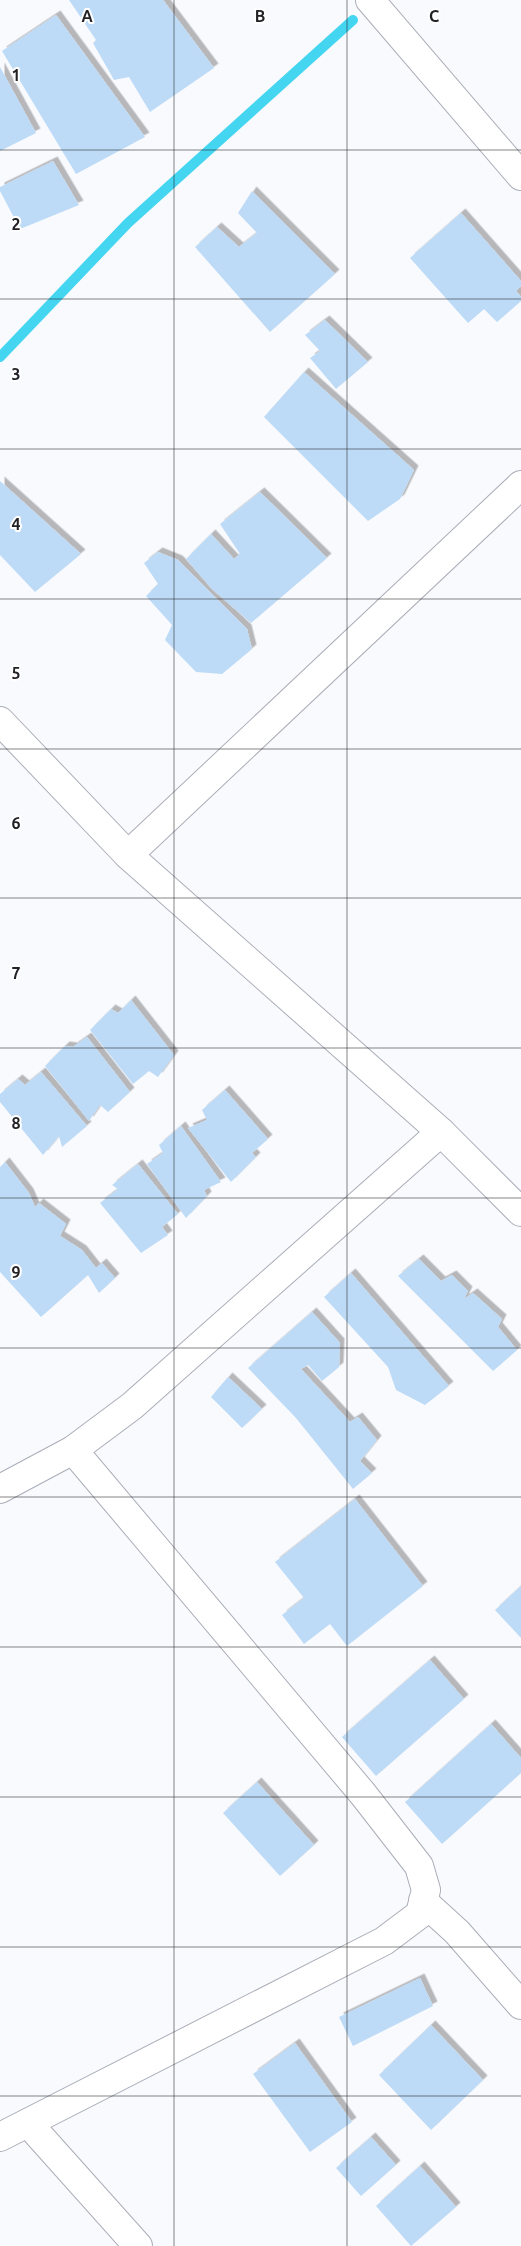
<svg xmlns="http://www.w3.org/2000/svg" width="521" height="2246" viewBox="0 0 521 2246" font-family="Ubuntu,sans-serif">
<defs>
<filter id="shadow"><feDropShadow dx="4.5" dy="-4.5" stdDeviation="0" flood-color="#0004"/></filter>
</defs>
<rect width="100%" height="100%" fill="#f9fafe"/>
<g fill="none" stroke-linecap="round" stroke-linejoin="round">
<polyline stroke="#44d5f1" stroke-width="10" points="0,357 128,223 353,20"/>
</g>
<g fill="#bddbf7" filter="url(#shadow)">
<polygon points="69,0 163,0 214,68 150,112 129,77 114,80 93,43 96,40"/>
<polygon points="56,15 145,137 76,174 2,51"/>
<polygon points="0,67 36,133 0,151"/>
<polygon points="53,161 79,205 20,229 0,191 0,187"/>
<polygon points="252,191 335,274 270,332 195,247 217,227 239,247 257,233 238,213"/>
<polygon points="461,213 521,281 521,286 516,291 521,297 521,301 497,322 484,309 468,323 410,258"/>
<polygon points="325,320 368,362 336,389 310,358 320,351 305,335"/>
<polygon points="304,372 414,470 400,499 368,521 264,417"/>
<polygon points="0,481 81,554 35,592 0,555"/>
<polygon points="260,492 327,558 251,623 212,589 186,559 211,534 234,559 240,554 220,524"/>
<polygon points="158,552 178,560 247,629 252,649 222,674 196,672 165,640 172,625 146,596 158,584 144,563"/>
<polygon points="131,1000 174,1055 158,1077 149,1071 133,1084 90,1030 111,1009 118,1013"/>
<polygon points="87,1037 130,1092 108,1112 100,1105 89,1121 45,1066 65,1046 73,1047"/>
<polygon points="41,1072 87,1126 62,1147 59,1136 43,1155 0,1102 0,1094 18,1079 25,1085"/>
<polygon points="225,1090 268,1139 252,1153 256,1157 231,1182 188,1128 207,1120 202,1110"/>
<polygon points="181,1126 221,1182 204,1190 207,1196 186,1218 147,1164 163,1153 159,1145"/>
<polygon points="5,1162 29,1193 35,1207 39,1203 66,1224 60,1236 82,1250 96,1268 102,1263 115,1278 99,1293 88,1275 41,1317 0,1272 0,1167"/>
<polygon points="138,1164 178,1214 162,1227 168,1235 141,1253 100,1203 118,1189 112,1185"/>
<polygon points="419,1259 441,1281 452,1275 468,1291 464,1299 473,1293 502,1319 498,1327 517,1350 493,1371 398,1276"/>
<polygon points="351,1273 449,1386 425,1405 396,1390 388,1367 324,1297"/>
<polygon points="312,1312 340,1343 339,1367 322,1381 308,1365 301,1369 350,1422 358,1417 377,1440 360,1461 372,1473 353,1489 296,1418 248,1368"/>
<polygon points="228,1377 262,1409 242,1428 211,1397"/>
<polygon points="355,1499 423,1586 347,1646 330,1624 304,1644 282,1615 304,1598 275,1562"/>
<polygon points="521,1586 521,1638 495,1610"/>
<polygon points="430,1660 464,1699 376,1776 342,1737"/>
<polygon points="491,1724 521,1758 521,1773 442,1844 405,1802"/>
<polygon points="257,1782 314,1845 280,1876 223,1813"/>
<polygon points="420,1978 433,2006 353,2046 339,2017"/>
<polygon points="431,2025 483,2080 431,2130 379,2075"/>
<polygon points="295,2043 352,2122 310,2152 253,2074"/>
<polygon points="371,2137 396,2165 361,2196 336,2168"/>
<polygon points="420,2166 456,2207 411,2246 376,2206"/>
</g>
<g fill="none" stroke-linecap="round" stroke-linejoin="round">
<defs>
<g id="street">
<polyline points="370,0 521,176"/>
<polyline points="128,855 521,485"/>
<polyline points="0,1489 73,1450 132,1406 441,1132"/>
<polyline points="423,1901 457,1932 521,2005"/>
<polyline points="28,2123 138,2246"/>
<polyline points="0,2137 384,1941 420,1914 426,1890 419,1866 363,1794 73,1450"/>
</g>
<polyline id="secondary" points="0,721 128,855 441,1132 521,1212"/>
</defs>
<use href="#street" stroke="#abadb8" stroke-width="30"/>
<use href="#secondary" stroke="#abadb8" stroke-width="30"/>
<use href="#street" stroke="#fff" stroke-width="28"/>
<use href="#secondary" stroke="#fff" stroke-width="28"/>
</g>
<path fill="none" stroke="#222226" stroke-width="1" stroke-opacity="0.55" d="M174 0V2246M347 0V2246M0 150H521M0 299H521M0 449H521M0 599H521M0 749H521M0 898H521M0 1048H521M0 1198H521M0 1348H521M0 1497H521M0 1647H521M0 1797H521M0 1947H521M0 2096H521"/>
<g font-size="16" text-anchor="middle" font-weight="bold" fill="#222226" stroke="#fff" stroke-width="4" stroke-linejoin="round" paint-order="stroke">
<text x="87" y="22">A</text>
<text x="260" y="22">B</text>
<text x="434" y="22">C</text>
<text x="16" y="81">1</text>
<text x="16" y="230">2</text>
<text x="16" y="380">3</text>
<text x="16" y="530">4</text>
<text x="16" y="679">5</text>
<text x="16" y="829">6</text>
<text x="16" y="979">7</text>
<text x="16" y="1129">8</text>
<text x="16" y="1278">9</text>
</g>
</svg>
